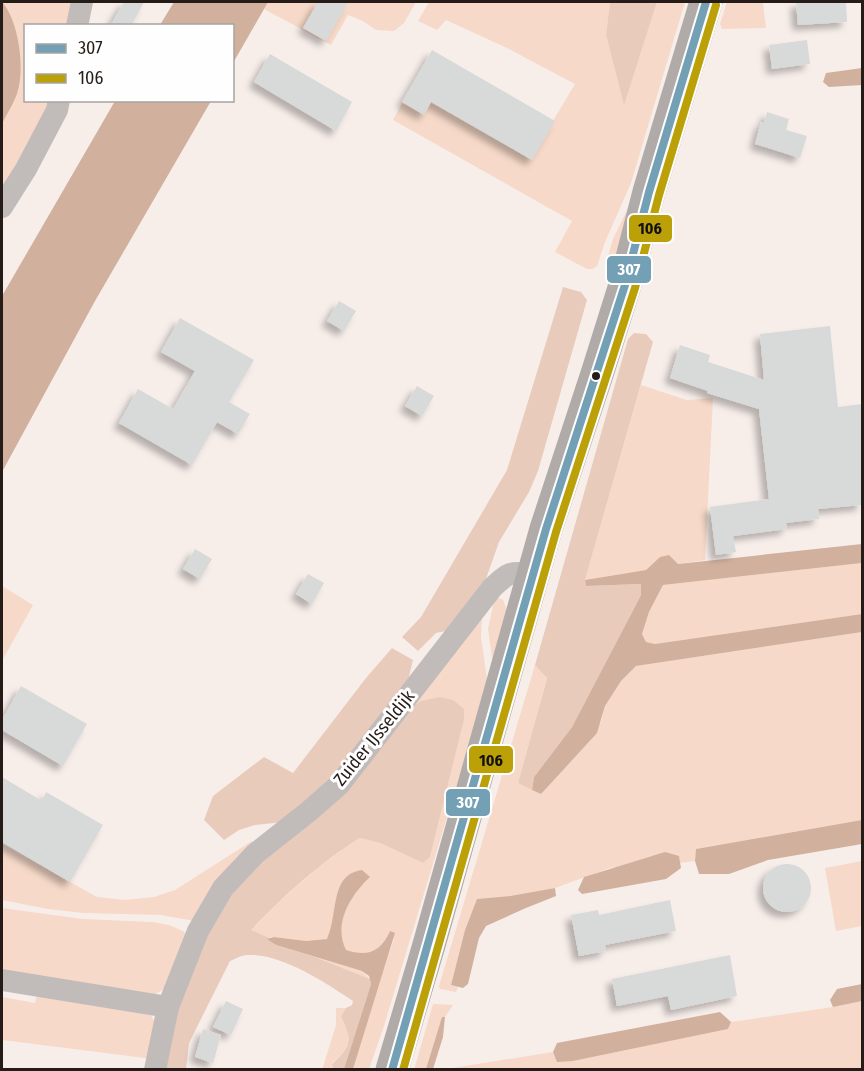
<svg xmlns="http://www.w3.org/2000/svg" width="864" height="1071" viewBox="0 0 864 1071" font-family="'Fira Sans Condensed',sans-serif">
<defs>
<filter id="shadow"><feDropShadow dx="-5.5" dy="5.5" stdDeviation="3" flood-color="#0004"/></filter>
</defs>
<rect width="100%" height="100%" fill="#f7eeea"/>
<g fill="#f6d9c8">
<polygon points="2,2 74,2 67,25 26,26 26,100 49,101 41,124 2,197"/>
<polygon points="268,2 416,2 404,23 394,31 376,30 363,21 348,15 331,45 264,9"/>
<polygon points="429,2 610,2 606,35 624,104 657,2 685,2 631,183 605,242 597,266 592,269 587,269 555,252 572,221 393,120 411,86 532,156 575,84 507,48 446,20 437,30 418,21"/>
<polygon points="727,2 780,2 763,3 766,28 722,29 720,24"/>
<polygon points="632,200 617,255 607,259 613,239"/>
<polygon points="641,385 687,400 713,398 705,560 678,564 660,557 646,570 585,580"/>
<polygon points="862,563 862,614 655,644 646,642 642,634 649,612 663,585"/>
<polygon points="2,586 33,605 2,661"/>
<polygon points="495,596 503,600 507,610 494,672 488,629"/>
<path d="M482 617 481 637 487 679 483 698 384 1026 369 1069H353L363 1031 394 939 390 931C381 952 367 957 346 951 332 922 351 897 369 877L338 892 332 928 327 939 306 941 274 937 269 938 250 931C282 898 321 862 360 838L380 843 423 863 430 857 464 720V709L410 708Z"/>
<polygon points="862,632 862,820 696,849 695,861 680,863 679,856 610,868 555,888 510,896 477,899 465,930 451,985 458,987 456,992 440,989 439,986 535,665 547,677 518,783 541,794 601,722 605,706 621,681 636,666"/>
<polygon points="252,841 254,843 195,921 161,915 84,913 48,909 2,900 2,844 97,897 125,900 154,897 175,890"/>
<polygon points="862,861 862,926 836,931 825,868"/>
<polygon points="2,908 83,919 152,922 169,925 183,931 187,935 169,986 154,995 2,974"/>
<polygon points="315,957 362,971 370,979"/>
<polygon points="38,989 150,1014 155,1022 153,1059 2,1040 2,997 35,1003"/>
<polygon points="862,1001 862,1069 440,1070 553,1052 557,1061 573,1061 728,1029 731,1022 833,1007"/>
<polygon points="433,1004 453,1005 445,1017 442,1017 426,1069 414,1070"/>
<path d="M336 1008H346L341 1016C351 1040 354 1044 332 1063L334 1069 322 1070 336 1025Z"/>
</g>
<g fill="#e9cbbc">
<polygon points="610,2 657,2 624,105 606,35"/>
<polygon points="563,287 581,292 587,300 538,471 529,492 499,542 486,579 446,631 436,633 418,651 402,637 421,617 507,470"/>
<polygon points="634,333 646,334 653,342 585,580 586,586 641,584 641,595 572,727 534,777 532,790 518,783 547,678 535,665 628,339"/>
<polygon points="392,648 413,660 404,697 347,766 284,822 255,825 239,830 224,840 204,820 213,796 264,757 293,773 366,678"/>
<path d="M440 697 453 700 464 709V720L430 857 423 863 380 843 360 838C322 861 281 898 251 930L269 938 276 945 315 957 370 979 371 984 344 1069H334L332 1064C354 1044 351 1040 341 1016L346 1008 352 1005 353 1001C326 983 281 953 247 955 242 955 235 959 230 961L189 1043 186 1069 161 1070 174 1010 225 897 410 708 421 701Z"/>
</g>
<g fill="#d1b09e">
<path d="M2 2C18 19 25 67 18 90 15 102 7 113 2 124Z"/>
<polygon points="174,2 268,2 233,63 232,26 160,25"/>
<polygon points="862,68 862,85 829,87 823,82 826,73"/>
<polygon points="115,101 211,101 95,301 2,472 2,296"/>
<polygon points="862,544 862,563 663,585 649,612 642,634 646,642 655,644 862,614 862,632 636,666 621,681 605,706 597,733 541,794 532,790 534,777 572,727 641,595 641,584 586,586 585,580 646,570 660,557 669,555 678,564"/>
<polygon points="862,820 862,844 768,860 729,874 699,874 695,861 696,849"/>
<polygon points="665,852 679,856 681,868 666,879 582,894 578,890 584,877"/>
<path d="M362 870 370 877C350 896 333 924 346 950 367 957 381 952 390 931L395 933 353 1069H344L371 984 369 976 362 971 276 945 267 939 274 937 306 941 327 939C339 913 329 875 362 870Z"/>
<polygon points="555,888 556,896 526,908 486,926 479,938 468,984 463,988 451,985 465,930 477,899 510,896"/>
<polygon points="862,984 862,1001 833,1007 830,1000 837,989"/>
<polygon points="720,1012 731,1022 728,1029 573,1061 557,1062 553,1052 557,1043"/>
<polygon points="442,1017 445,1017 443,1037 433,1069 426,1069"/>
</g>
<g fill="#d8d9d9" filter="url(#shadow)">
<polygon points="124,2 144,2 131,26 110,26"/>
<polygon points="318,2 348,2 326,41 303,28"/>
<polygon points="796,2 846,2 847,22 798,25"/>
<polygon points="807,40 810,64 772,69 769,45"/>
<polygon points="432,50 555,121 532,160 431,102 424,115 402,102"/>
<polygon points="270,54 352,102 336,131 254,82"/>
<polygon points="767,112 789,119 786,130 807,136 800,158 755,144 761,122 764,123"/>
<polygon points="339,301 356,311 344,331 327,321"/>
<polygon points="180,318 254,360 229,402 250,414 238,434 217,422 192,465 119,423 138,389 173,409 195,371 161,352"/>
<polygon points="830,326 838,407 862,404 862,505 818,509 819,519 786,523 787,529 733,536 736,552 716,555 710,507 769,499 759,409 707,393 708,391 670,378 680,345 710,355 708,362 764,380 760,334"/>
<polygon points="417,386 434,396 422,416 405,406"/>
<polygon points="195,549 212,559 200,579 183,569"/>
<polygon points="308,574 324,583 312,604 296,594"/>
<polygon points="21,686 87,724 63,766 2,730 2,720"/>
<polygon points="2,777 42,801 46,792 103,825 70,882 2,842"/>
<circle cx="787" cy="888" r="24"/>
<polygon points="670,900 676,931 605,945 606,951 579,956 571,915 598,910 599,915"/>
<polygon points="730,955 737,996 671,1010 668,996 617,1006 612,979"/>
<polygon points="226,1001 243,1009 231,1035 213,1027"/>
<polygon points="203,1029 221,1035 213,1063 195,1057"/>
</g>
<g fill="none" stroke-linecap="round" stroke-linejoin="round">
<g stroke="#c1bcba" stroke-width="22">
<polyline points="77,26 82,2"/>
<polyline points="2,207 26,169 57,110 59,100"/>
<polyline points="2,980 168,1007"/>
<path d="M155 1070 168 1007 198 931 223 888 255 854 308 812 339 785 492 588C508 573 511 570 533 575"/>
</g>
<polyline stroke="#b0aba8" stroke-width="33" points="392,1070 429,945 546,529 598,371 625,285 649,192 706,2"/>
<defs>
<polyline id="bus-1" points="392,1070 546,529 625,285 649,192 706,2"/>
<polyline id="bus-2" points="403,1070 556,532 635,288 659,195 716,5"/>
</defs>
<use href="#bus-1" stroke="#fefefe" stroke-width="12"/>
<use href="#bus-2" stroke="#fefefe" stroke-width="12"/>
<use href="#bus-1" stroke="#74a0b6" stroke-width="8"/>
<use href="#bus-2" stroke="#bca007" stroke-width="8"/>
</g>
<circle fill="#251c18" stroke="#fefefe" stroke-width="2" cx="596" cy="376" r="5"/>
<g text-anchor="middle" stroke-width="6" stroke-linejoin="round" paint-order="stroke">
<g font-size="18" fill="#251c18" stroke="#fefefe">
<text transform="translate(374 738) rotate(-51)" y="6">Zuider IJsseldijk</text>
</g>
</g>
<g stroke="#fefefe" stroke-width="2">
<rect x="628" y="214" width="45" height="29" rx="6" fill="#bca007"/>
<rect x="606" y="255" width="46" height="29" rx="6" fill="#74a0b6"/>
<rect x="468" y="745" width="46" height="29" rx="6" fill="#bca007"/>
<rect x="445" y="788" width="46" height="29" rx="6" fill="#74a0b6"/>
</g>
<g font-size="16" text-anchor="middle" font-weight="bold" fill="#fff">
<text x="629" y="275">307</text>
<text x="468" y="808">307</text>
</g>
<g font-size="16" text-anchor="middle" font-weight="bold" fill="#111">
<text x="650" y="234">106</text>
<text x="491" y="766">106</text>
</g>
<rect width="864" height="1071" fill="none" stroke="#251c18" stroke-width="6"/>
<rect x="24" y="24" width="210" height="78" fill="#fefefe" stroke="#a7a4a2" stroke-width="1.5"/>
<rect x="36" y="44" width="30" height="9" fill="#74a0b6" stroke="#a7a4a2" stroke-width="1.5"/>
<text x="78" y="54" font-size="18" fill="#251c18">307</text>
<rect x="36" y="74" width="30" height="9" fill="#bca007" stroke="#a7a4a2" stroke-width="1.5"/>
<text x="78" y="84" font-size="18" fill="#251c18">106</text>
</svg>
